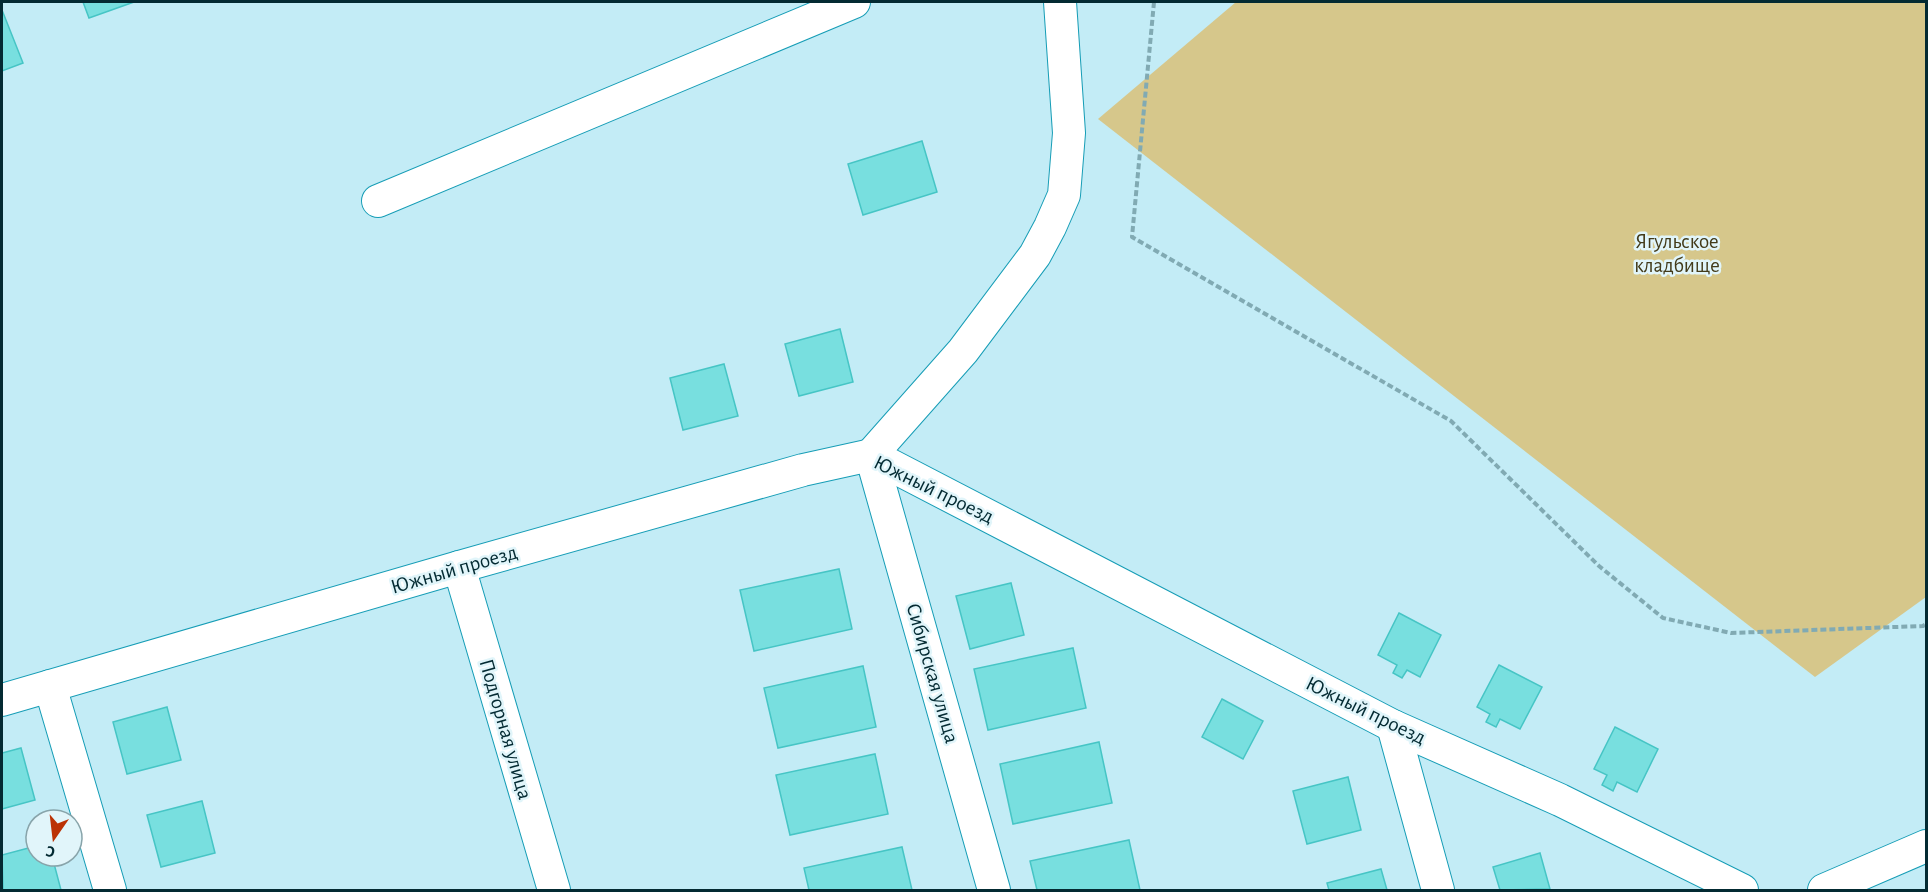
<svg xmlns="http://www.w3.org/2000/svg" width="1928" height="892" viewBox="0 0 1928 892" font-family="'Alegreya Sans',sans-serif">
<rect width="100%" height="100%" fill="#c3ecf6"/>
<polygon fill="#d6c78b" points="1236,2 1926,2 1926,597 1815,677 1098,119"/>
<g fill="#78dfdf" stroke="#46c5c5" stroke-width="1.5">
<polygon points="83,2 134,2 89,18"/>
<polygon points="2,10 23,63 2,71"/>
<polygon points="922,141 937,192 863,215 848,164"/>
<polygon points="840,329 853,382 799,396 785,344"/>
<polygon points="724,364 738,416 683,430 670,378"/>
<polygon points="839,569 852,629 754,651 740,590"/>
<polygon points="1011,583 1024,635 970,649 956,596"/>
<polygon points="1399,613 1441,635 1420,677 1407,670 1402,678 1393,673 1397,665 1378,655"/>
<polygon points="1073,648 1086,708 988,730 974,669"/>
<polygon points="1499,665 1542,687 1520,729 1500,719 1496,727 1486,722 1490,714 1477,707"/>
<polygon points="863,666 876,727 778,748 764,688"/>
<polygon points="1222,699 1263,721 1243,759 1202,737"/>
<polygon points="167,707 181,760 127,774 113,722"/>
<polygon points="1615,727 1658,749 1637,792 1617,782 1613,791 1602,785 1607,775 1594,769"/>
<polygon points="1099,742 1112,803 1013,824 1000,764"/>
<polygon points="21,748 35,800 2,809 2,753"/>
<polygon points="875,754 888,814 790,835 776,775"/>
<polygon points="1348,777 1361,830 1307,844 1293,791"/>
<polygon points="202,801 215,853 161,867 147,815"/>
<polygon points="1129,840 1140,890 1037,890 1030,861"/>
<polygon points="36,846 36,856 52,856 61,890 3,890 2,855"/>
<polygon points="902,847 912,890 809,890 804,868"/>
<polygon points="1540,853 1550,889 1500,890 1493,867"/>
<polygon points="1381,869 1387,890 1329,890 1327,883"/>
</g>
<g fill="none" stroke-linecap="round" stroke-linejoin="round">
<defs>
<g id="street">
<polyline points="378,201 854,2"/>
<polyline points="459,567 554,890"/>
<polyline points="50,686 110,890"/>
<polyline points="2,700 459,567 803,470 871,455 1393,726 1560,800 1742,890"/>
<polyline points="1393,726 1438,890"/>
<polyline points="994,890 871,455 963,351 1035,255 1050,227 1064,195 1069,133 1060,2"/>
<polyline points="1824,890 1926,846"/>
</g>
</defs>
<use href="#street" stroke="#169db6" stroke-width="34"/>
<polyline stroke="#81aab3" stroke-width="4" stroke-dasharray="6 3" stroke-linecap="butt" points="1154,2 1132,237 1451,421 1599,566 1663,618 1731,633 1923,626 1926,624"/>
<use href="#street" stroke="#fff" stroke-width="32"/>
</g>
<g text-anchor="middle" stroke-width="5" stroke-linejoin="round" paint-order="stroke">
<g font-size="21" fill="#433b1a" stroke="#e1f5fa">
<text x="1677" y="248">Ягульское<tspan x="1677" dy="24">кладбище</tspan></text>
</g>
<g font-size="21" fill="#032a32" stroke="#e1f5fa">
<text transform="translate(934 489) rotate(26)" y="7">Южный проезд</text>
<text transform="translate(454 569) rotate(-16)" y="7">Южный проезд</text>
<text transform="translate(933 673) rotate(74)" y="7">Сибирская улица</text>
<text transform="translate(1366 710) rotate(26)" y="7">Южный проезд</text>
<text transform="translate(506 729) rotate(74)" y="7">Подгорная улица</text>
</g>
</g>
<rect width="1928" height="892" fill="none" stroke="#032a32" stroke-width="6"/>
<g transform="translate(54 838) rotate(194)"><circle r="28" fill="#e1f5fa" stroke="#88a4aa" stroke-width="1.5"/>
<path d="M0-4.5L10 22L0 15L-10 22Z" fill="#bb3205"/>
<text y="-9" font-size="16" font-weight="bold" text-anchor="middle" fill="#032a32">С</text>
</g>
</svg>
